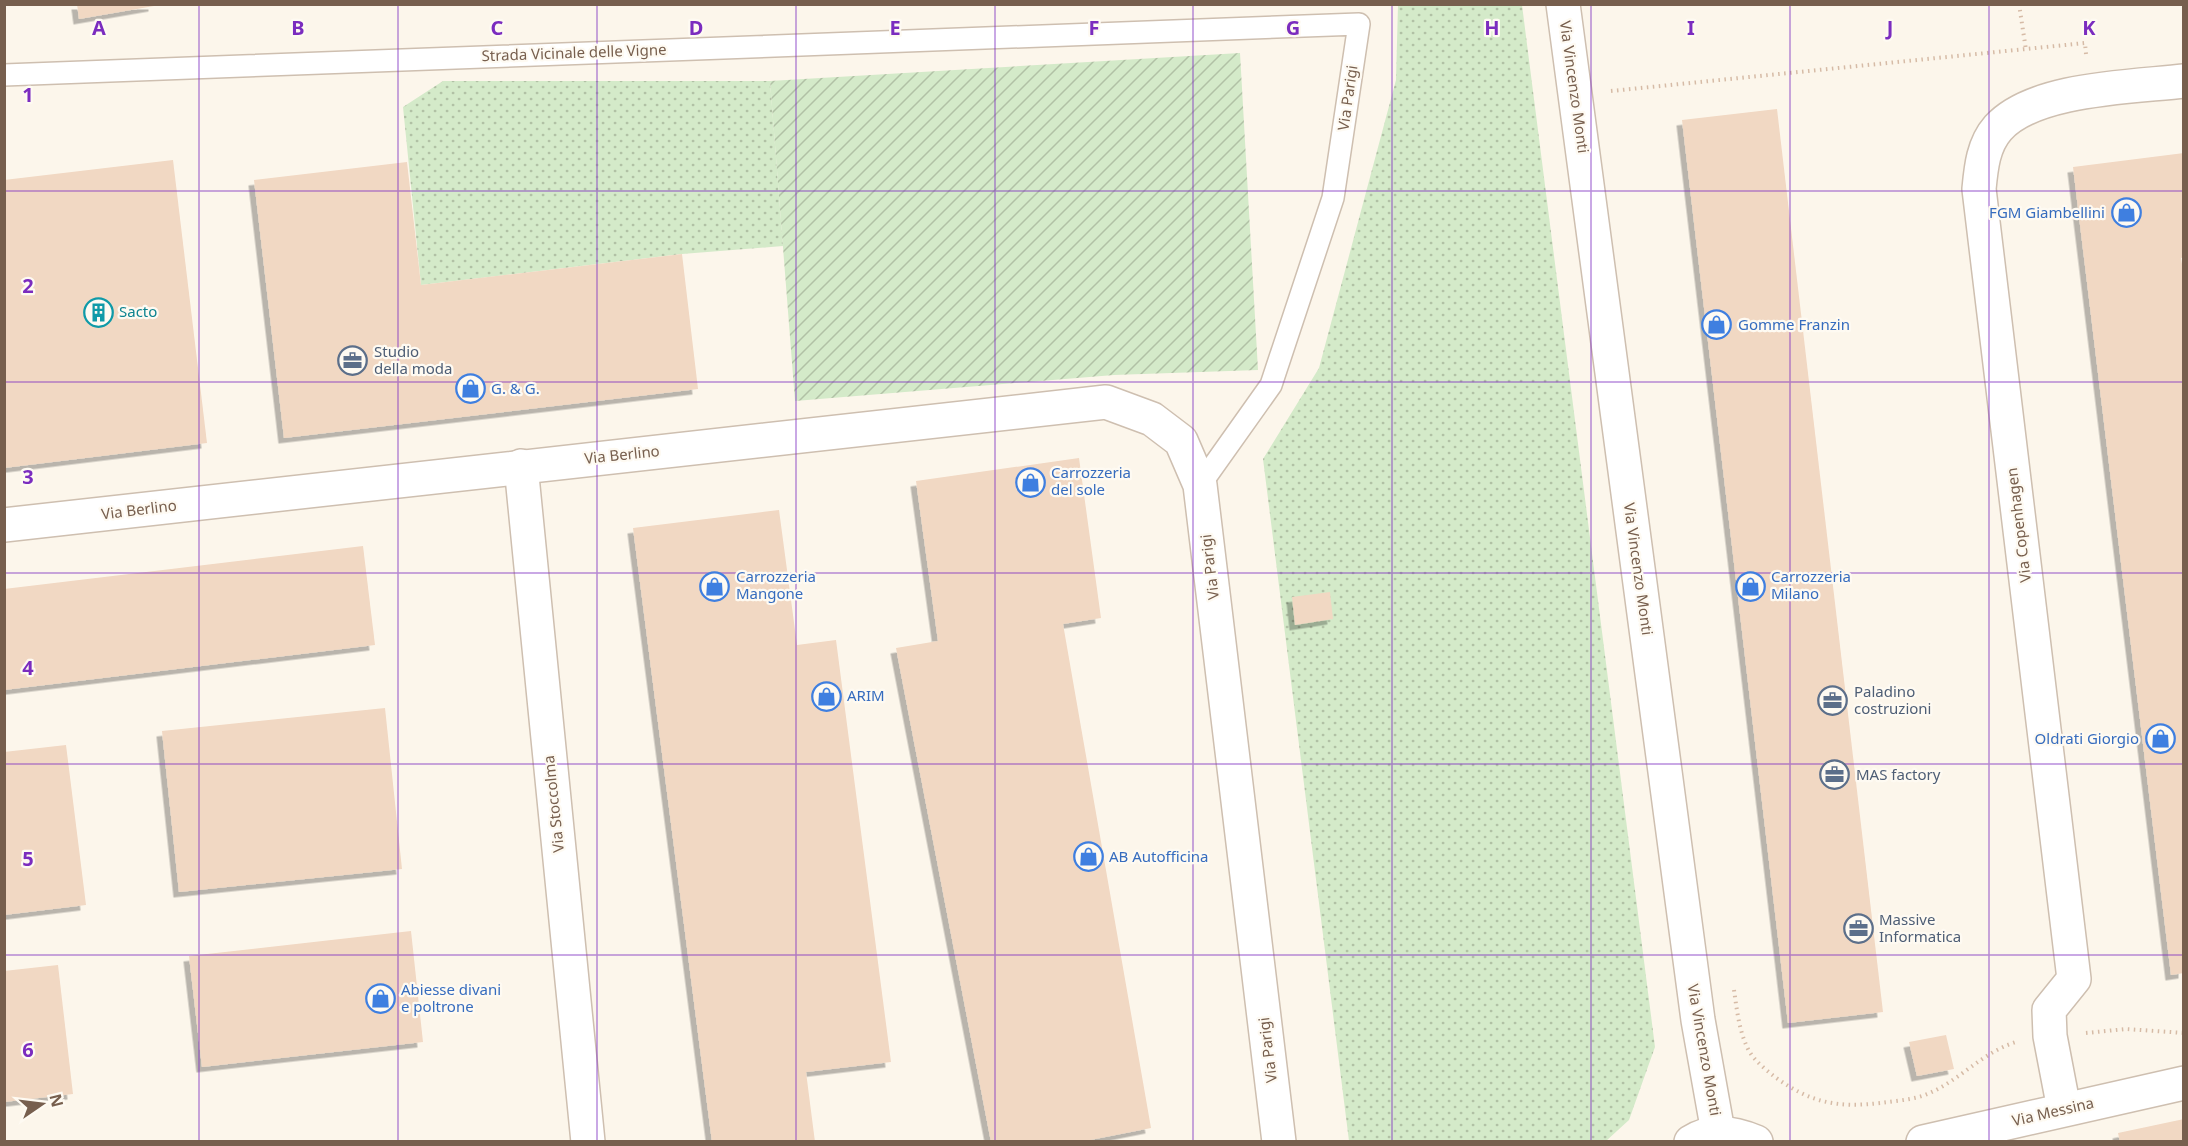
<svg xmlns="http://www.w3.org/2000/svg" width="2188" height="1146" viewBox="0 0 2188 1146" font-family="'Noto Sans',sans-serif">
<defs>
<pattern id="grass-dots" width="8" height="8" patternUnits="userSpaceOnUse" patternTransform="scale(1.5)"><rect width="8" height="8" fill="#d4eac9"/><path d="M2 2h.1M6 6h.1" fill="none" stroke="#b1c1a5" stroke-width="1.8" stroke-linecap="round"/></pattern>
<pattern id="garden-furrows" width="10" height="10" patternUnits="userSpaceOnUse" patternTransform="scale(1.5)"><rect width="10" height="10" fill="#d4eac9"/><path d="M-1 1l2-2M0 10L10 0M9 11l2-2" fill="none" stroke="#b1c1a5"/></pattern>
<filter id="shadow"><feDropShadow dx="-5.5" dy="5.5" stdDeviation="0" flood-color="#0004"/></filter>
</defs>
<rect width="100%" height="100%" fill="#fcf6eb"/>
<g fill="url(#grass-dots)">
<polygon points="1398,5 1522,5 1655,1047 1629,1120 1606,1141 1349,1141 1263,459 1319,368 1396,80"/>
<polygon points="443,81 770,81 783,246 682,254 421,285 403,107"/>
</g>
<polygon fill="url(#garden-furrows)" points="1240,53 1258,370 1114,375 795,401 770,81"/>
<g fill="#f1d8c3" filter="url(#shadow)">
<polygon points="77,4 154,4 154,6 79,19"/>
<polygon points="1777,109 1883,1012 1788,1023 1682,120"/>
<polygon points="2184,153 2184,257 2181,258 2184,276 2184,973 2171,975 2073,167"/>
<polygon points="173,160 207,443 4,468 4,180"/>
<polygon points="407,162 421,285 682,254 698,389 284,438 254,180"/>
<polygon points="1079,458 1101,618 1063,624 1151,1128 1080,1142 991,1142 896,648 938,641 916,481"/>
<polygon points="779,510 797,645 836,640 891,1062 806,1072 815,1142 712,1142 633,528"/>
<polygon points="363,546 375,645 4,690 4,589"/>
<polygon points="1330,592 1333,619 1295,625 1292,597"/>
<polygon points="385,708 402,869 179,892 162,731"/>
<polygon points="66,745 86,905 4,915 4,752"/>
<polygon points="411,931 423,1042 202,1067 189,956"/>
<polygon points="58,965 73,1094 4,1102 4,971"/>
<polygon points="1946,1035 1954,1069 1917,1076 1909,1042"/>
<polygon points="2184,1119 2184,1142 2120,1142 2118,1133"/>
</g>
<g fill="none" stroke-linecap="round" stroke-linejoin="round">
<defs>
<polyline id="service" points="4,75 1359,24 1333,198 1271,385 1200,485"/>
<g id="minor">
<polyline points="521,466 588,1142"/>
<polyline points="4,525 1106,402 1152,419 1181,441 1200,485 1279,1142"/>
<path d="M2064 1109 2050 1036 2049 1010 2074 979 1979 189C1981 168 1983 145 1998 128 2034 88 2132 87 2184 81"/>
</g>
<g id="tertiary">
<polyline points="1563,4 1698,1020 1718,1132"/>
<path d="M1691 1142C1712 1128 1735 1133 1756 1142"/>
<polyline points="1923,1142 2184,1083"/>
</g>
</defs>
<use href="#service" stroke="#cebfb0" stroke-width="24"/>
<use href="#minor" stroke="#cebfb0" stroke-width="36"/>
<use href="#tertiary" stroke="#cebfb0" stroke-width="36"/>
<g stroke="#d6bba6" stroke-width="4" stroke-dasharray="1.5 4.5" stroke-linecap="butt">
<polyline points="2019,4 2026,50"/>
<polyline points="1611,91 2085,43 2086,54"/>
<path d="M1734 990C1737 1010 1739 1032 1749 1051 1755 1061 1766 1070 1775 1077 1811 1103 1837 1108 1881 1103 1894 1101 1909 1100 1922 1096 1957 1084 1980 1053 2016 1042"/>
<polyline points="2086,1033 2126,1029 2184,1033"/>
</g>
<use href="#service" stroke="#fff" stroke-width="21"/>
<use href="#minor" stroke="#fff" stroke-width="33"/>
<use href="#tertiary" stroke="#fff" stroke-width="33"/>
</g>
<path fill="none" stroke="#7b2cbf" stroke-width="1.5" stroke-opacity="0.55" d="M199 4V1142M398 4V1142M597 4V1142M796 4V1142M995 4V1142M1193 4V1142M1392 4V1142M1591 4V1142M1790 4V1142M1989 4V1142M4 191H2184M4 382H2184M4 573H2184M4 764H2184M4 955H2184"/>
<defs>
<symbol id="shop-ring" viewBox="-11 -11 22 22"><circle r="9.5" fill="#fefaf2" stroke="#3f7fe0" stroke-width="1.5"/><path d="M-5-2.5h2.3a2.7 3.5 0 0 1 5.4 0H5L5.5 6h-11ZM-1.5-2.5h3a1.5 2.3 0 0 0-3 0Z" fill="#3f7fe0"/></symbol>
<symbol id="building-ring" viewBox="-11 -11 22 22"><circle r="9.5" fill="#fefaf2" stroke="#0f9aa8" stroke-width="1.5"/><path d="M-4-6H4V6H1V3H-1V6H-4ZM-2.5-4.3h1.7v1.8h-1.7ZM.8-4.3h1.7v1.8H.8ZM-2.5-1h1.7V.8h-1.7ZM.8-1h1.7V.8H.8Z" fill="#0f9aa8"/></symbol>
<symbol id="office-ring" viewBox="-11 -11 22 22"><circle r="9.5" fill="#fefaf2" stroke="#5c6f8a" stroke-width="1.5"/><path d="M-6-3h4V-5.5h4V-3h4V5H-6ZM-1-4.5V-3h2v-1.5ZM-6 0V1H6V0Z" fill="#5c6f8a"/></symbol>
</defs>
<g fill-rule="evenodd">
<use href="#shop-ring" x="2110" y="196" width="33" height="33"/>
<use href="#building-ring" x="82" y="296" width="33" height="33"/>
<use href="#shop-ring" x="1700" y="308" width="33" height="33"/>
<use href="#office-ring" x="336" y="344" width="33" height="33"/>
<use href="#shop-ring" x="454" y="372" width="33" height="33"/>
<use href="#shop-ring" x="1014" y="466" width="33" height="33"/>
<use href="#shop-ring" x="698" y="570" width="33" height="33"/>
<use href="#shop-ring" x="1734" y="570" width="33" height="33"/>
<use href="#shop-ring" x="810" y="680" width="33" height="33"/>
<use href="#office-ring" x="1816" y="684" width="33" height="33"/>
<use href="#shop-ring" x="2144" y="722" width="33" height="33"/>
<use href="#office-ring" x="1818" y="758" width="33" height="33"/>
<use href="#shop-ring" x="1072" y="840" width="33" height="33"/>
<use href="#office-ring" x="1842" y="912" width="33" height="33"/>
<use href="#shop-ring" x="364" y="982" width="33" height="33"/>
</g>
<g text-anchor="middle" stroke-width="4.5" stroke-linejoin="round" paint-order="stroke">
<g font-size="15" fill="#775f4e" stroke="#fefaf2">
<text transform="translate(574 53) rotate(-2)" y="5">Strada Vicinale delle Vigne</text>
<text transform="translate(1574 87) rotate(82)" y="5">Via Vincenzo Monti</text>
<text transform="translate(1348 98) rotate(-82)" y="5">Via Parigi</text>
<text transform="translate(622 455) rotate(-6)" y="5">Via Berlino</text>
<text transform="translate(139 510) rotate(-7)" y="5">Via Berlino</text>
<text transform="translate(2019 525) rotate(-97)" y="5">Via Copenhagen</text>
<text transform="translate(1210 567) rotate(-97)" y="5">Via Parigi</text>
<text transform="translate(1638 569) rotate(82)" y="5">Via Vincenzo Monti</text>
<text transform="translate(554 804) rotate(-96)" y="5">Via Stoccolma</text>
<text transform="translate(1268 1050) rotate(-97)" y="5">Via Parigi</text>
<text transform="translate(1704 1050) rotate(80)" y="5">Via Vincenzo Monti</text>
<text transform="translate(2053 1112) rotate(-13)" y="5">Via Messina</text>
</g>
<g font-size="15" fill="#366cbe" stroke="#fefaf2" text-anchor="start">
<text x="2105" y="218" text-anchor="end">FGM Giambellini</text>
<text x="1738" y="330">Gomme Franzin</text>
<text x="491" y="394">G. &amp; G.</text>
<text x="1051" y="478">Carrozzeria<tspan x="1051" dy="17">del sole</tspan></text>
<text x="736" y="582">Carrozzeria<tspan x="736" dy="17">Mangone</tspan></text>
<text x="1771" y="582">Carrozzeria<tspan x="1771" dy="17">Milano</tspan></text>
<text x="847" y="701">ARIM</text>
<text x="2139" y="744" text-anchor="end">Oldrati Giorgio</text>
<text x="1109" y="862">AB Autofficina</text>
<text x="401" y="995">Abiesse divani<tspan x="401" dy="17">e poltrone</tspan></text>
</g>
<g font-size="15" fill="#0d838f" stroke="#fefaf2" text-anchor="start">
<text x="119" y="317">Sacto</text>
</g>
<g font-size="15" fill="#4e5e75" stroke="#fefaf2" text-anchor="start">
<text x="374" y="357">Studio<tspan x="374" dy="17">della moda</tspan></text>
<text x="1854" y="697">Paladino<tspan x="1854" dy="17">costruzioni</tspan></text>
<text x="1856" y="780">MAS factory</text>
<text x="1879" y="925">Massive<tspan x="1879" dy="17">Informatica</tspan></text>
</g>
</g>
<g font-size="20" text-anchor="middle" font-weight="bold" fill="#7b2cbf" stroke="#fefaf2" stroke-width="4.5" stroke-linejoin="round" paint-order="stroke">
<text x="99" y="35">A</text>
<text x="298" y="35">B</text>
<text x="497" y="35">C</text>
<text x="696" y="35">D</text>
<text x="895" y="35">E</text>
<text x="1094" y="35">F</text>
<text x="1293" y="35">G</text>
<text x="1492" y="35">H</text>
<text x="1691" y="35">I</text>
<text x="1890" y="35">J</text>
<text x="2089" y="35">K</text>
<text x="28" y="102">1</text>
<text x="28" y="293">2</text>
<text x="28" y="484">3</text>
<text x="28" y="675">4</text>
<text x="28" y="866">5</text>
<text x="28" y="1057">6</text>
</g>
<rect width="2188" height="1146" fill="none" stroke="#775f4e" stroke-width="12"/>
<g transform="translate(42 1104) rotate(76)" stroke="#fefaf2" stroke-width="4.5" paint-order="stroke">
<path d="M0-4.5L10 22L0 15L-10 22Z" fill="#775f4e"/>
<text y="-9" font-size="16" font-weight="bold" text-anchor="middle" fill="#775f4e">N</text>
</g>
</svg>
